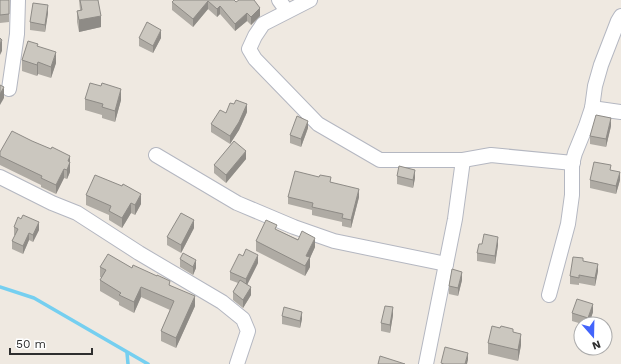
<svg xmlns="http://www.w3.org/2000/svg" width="621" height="364" viewBox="0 0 621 364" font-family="'Work Sans',sans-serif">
<rect width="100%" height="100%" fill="#efe9e1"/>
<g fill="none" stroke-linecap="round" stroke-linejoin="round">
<g stroke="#75cff0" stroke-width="3.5">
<polyline points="0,287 34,298 148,364"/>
<polyline points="127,353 128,364"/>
</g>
<defs>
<g id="minor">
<polyline points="279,0 287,11"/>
<polyline points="310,0 263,24 255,36 249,49 255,59 318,124 380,160 463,160 491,155 573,163"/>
<polyline points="9,89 17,34 18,0"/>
<polyline points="592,108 621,112"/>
<polyline points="156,155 237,203 294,227 334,241 446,264"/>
<polyline points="0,177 52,203 77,213 139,253 222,302 243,319 248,331 237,364"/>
<polyline points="549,295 568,224 572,195 572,164 575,153 586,126 592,108 595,86 601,65 618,21 621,16"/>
<polyline points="426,364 455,219 463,160"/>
</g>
</defs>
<use href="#minor" stroke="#b4b7c1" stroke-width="16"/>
<use href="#minor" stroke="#fff" stroke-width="14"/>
</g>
<g fill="#afaba4">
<polygon points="0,0 9,0 9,22 0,23"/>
<polygon points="79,0 98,0 101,27 79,32 77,22 77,11 80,10"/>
<polygon points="174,0 236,2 260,16 251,25 247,21 235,31 220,14 217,17 208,9 193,27 172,10 172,2"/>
<polygon points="48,13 45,32 30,30 30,22"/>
<polygon points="139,38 161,38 153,53 139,46"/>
<polygon points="38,46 56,63 51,78 38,74 37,76 22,71 22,60"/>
<polygon points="85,99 121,100 115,122 102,118 102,115 85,110"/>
<polygon points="247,112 239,130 230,144 211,132 211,124"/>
<polygon points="611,126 606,147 590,144 590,136"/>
<polygon points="308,128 301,147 290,143 290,135"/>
<polygon points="51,149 70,156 70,172 67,179 64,178 56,194 41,187 41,185 0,165 0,152"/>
<polygon points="246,159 226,183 214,173 214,165"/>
<polygon points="611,170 620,180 616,194 590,188 590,180"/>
<polygon points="397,176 415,178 413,188 397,184"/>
<polygon points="331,182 359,197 351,228 342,226 342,222 312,215 312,210 288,204 288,197"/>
<polygon points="86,195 141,204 135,215 131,213 122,228 109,220 109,215 86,205"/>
<polygon points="14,227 39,230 33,242 29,240 23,254 12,249 12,241 15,235 14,235"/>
<polygon points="194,228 181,253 167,245 167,237"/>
<polygon points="277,230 315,247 310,258 310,267 305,276 256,251 256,241"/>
<polygon points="482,244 498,245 495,264 477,261 477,253"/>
<polygon points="180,259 196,268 193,275 180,267"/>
<polygon points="583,261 598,271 595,286 579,283 579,285 570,284 570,276"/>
<polygon points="258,263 247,285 251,295 243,308 233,300 233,292 238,283 230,280 230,272"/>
<polygon points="100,267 132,268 170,285 195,306 176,348 161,341 161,331 170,310 141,297 134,313 119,305 119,302 100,291 100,280 102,278 100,277"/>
<polygon points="462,280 458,296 449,294 449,286"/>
<polygon points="593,312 589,324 582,324 572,321 572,313"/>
<polygon points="393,315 390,333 381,331 381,323"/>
<polygon points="282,316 302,319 300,328 282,324"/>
<polygon points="513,332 521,345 518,361 488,354 488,343"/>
</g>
<g fill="#8e8b86">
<polygon points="208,1 208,9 193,27 193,19"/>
<polygon points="48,5 48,13 45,32 45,25"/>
<polygon points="220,6 220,14 217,17 217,9"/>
<polygon points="260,8 260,16 251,25 251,17"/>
<polygon points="247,13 247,21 235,31 235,24"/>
<polygon points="101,16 101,27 79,32 79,20"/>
<polygon points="161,30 161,38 153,53 153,46"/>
<polygon points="2,40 2,51 0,55 0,44"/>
<polygon points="56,52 56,63 51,78 51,67"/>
<polygon points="38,62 38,74 37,76 37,65"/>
<polygon points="4,87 4,98 0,105 0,94"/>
<polygon points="121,89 121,100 115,122 115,111"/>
<polygon points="247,104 247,112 239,130 230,144 230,136"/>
<polygon points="611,118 611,126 606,147 606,139"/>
<polygon points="308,121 308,128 301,147 301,139"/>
<polygon points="246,151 246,159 226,183 226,175"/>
<polygon points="70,156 70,172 67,179 67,170 68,161"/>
<polygon points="64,169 64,178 56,194 56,185"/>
<polygon points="415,170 415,178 413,188 413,180"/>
<polygon points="620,172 620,180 616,194 616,186"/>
<polygon points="359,189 359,197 351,228 351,220"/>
<polygon points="141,194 141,204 135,215 135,205"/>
<polygon points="131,203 131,213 122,228 122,218"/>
<polygon points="194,220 194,228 181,253 181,245"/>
<polygon points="39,222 39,230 33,242 33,235"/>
<polygon points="29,233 29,240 23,254 23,246"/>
<polygon points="498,237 498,245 495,264 495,256"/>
<polygon points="315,238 315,247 310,258 310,267 305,276 306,256"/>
<polygon points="258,255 258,263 246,287 246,279"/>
<polygon points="196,260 196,268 193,275 193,267"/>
<polygon points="598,264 598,271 595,286 595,278"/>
<polygon points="462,272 462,280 458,296 458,288"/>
<polygon points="141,287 141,297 134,313 134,302"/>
<polygon points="251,287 251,295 243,308 243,300"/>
<polygon points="195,296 195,306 176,348 176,338"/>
<polygon points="593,304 593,312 589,324 588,324 588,318"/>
<polygon points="393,307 393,315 390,333 390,325"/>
<polygon points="302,312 302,319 300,328 300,321"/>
<polygon points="521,334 521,345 518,361 518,350"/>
<polygon points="468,353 468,360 467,364 465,364"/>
</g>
<g fill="#cbc7bf" stroke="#8e8b86">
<polygon points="0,0 9,0 9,14 0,15"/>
<polygon points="80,0 98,0 101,16 79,20 77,11 82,10"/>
<polygon points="174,0 234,0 236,2 239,0 254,0 260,8 251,17 247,13 235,24 220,6 217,9 208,1 193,19 172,2"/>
<polygon points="33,3 48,5 45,25 30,22"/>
<polygon points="147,22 161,30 153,46 139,38"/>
<polygon points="0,38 2,40 0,44"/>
<polygon points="28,41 38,44 37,46 56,52 51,67 38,62 37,65 22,60"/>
<polygon points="90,83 101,86 102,83 121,89 115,111 102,107 103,104 85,99"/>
<polygon points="0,85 4,87 0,94"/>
<polygon points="236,100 247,104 239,122 230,136 211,124 220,110 226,113 230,103 234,104"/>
<polygon points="596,115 611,118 606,139 590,136"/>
<polygon points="297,116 308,121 301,139 290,135"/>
<polygon points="12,131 32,141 51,149 52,147 70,156 68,161 70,162 67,170 64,169 56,185 41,178 42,176 0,156 0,152"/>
<polygon points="234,141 246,151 226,175 214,165"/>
<polygon points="594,162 611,165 610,170 620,172 616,186 590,180"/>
<polygon points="399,166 415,170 413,180 397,176"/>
<polygon points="295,171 319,177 320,175 331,177 330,182 359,189 351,220 342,218 343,214 312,207 313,203 288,197"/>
<polygon points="95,175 122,186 123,184 141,194 135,205 131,203 122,218 109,211 111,206 86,195"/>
<polygon points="181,213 194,220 181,245 167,237"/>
<polygon points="23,215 39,222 33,235 29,233 23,246 12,241 18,229 14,227 18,217 21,219"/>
<polygon points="266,220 277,225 275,229 298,240 302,231 315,238 306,256 310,257 305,266 256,241"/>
<polygon points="484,234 498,237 495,256 477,253 479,244 482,244"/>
<polygon points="246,249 258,255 246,279 230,272 239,254 243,256"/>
<polygon points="183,253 196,260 193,267 180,259"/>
<polygon points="108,254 132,268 133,265 157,276 157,275 170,281 169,285 195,296 176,338 161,331 174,301 141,287 134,302 119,295 121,293 100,280 106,270 100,267"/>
<polygon points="573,257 583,258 583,261 598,264 595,278 579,275 579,278 570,276"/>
<polygon points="452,269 462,272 458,288 449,286"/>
<polygon points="240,280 251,287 243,300 233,292"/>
<polygon points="577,299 593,304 588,318 572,313"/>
<polygon points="385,306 393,307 390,325 381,323"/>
<polygon points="284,307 302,312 300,321 282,316"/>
<polygon points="492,326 500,328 501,326 513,329 513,332 521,334 518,350 488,343"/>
<polygon points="445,347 468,353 465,364 444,364 441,363"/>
<polygon points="380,356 405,364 378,364"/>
</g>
<g transform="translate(593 336) rotate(160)"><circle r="19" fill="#ffffff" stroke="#ababab"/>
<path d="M0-3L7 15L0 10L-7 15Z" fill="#4264fb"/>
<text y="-6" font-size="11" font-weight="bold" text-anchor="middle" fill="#2e2e2e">N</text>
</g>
<path d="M10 348v6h82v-6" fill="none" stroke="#2e2e2e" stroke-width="2"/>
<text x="16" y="348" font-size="12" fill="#2e2e2e" stroke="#ffffff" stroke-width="3" paint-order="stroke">50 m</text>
</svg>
